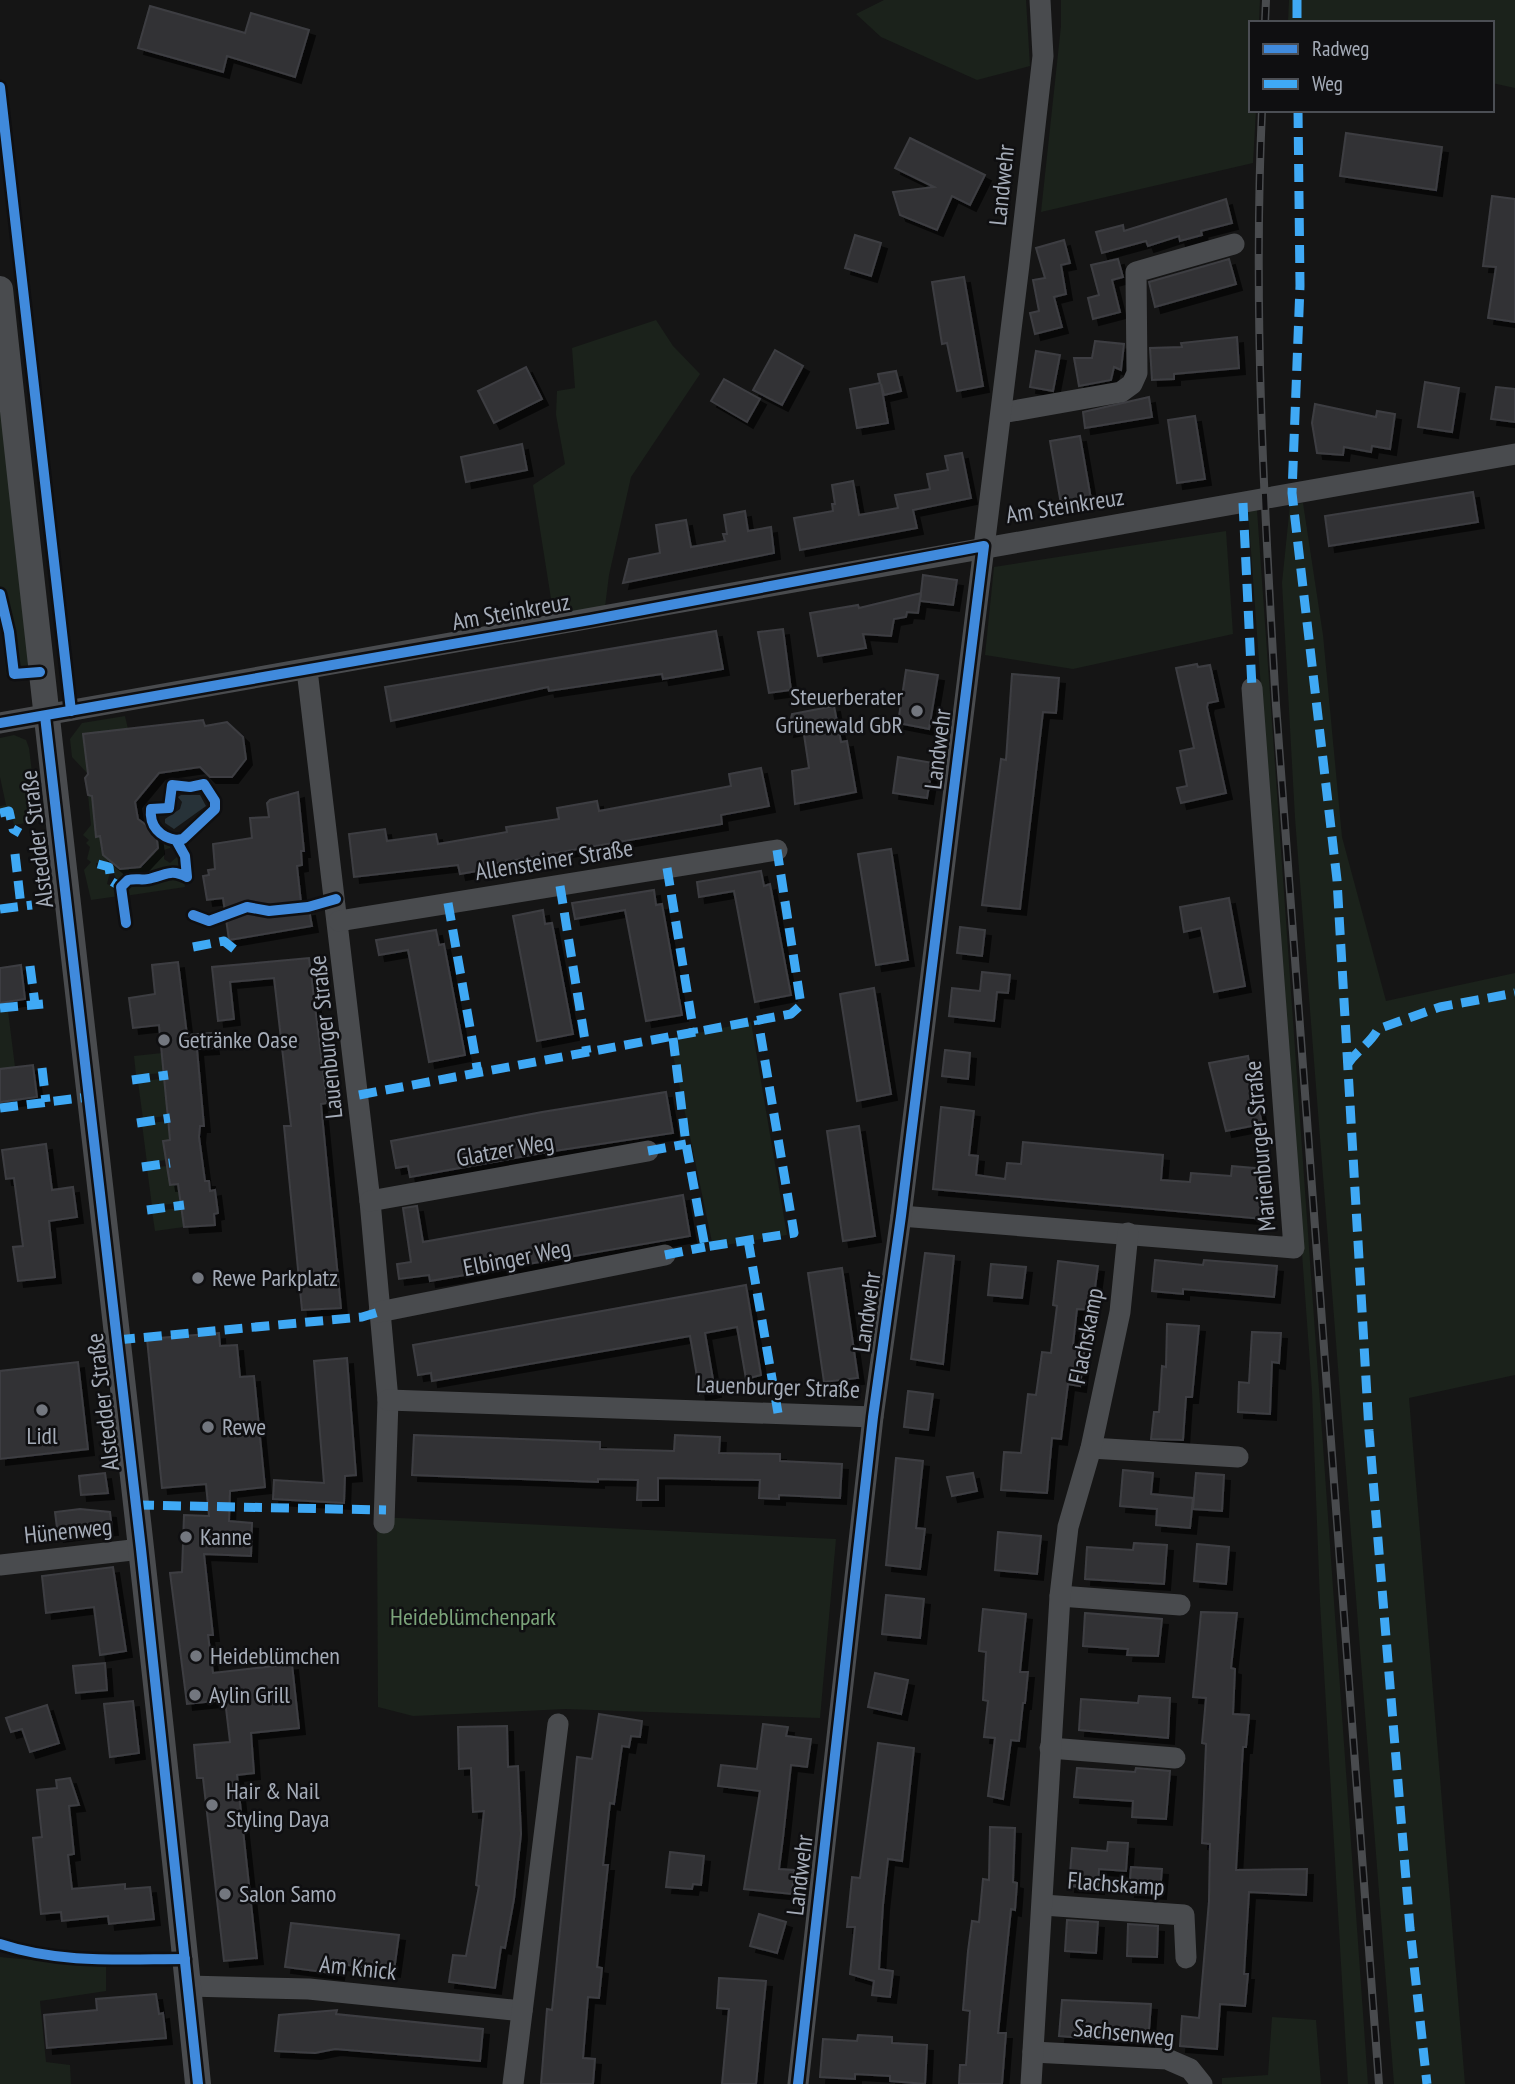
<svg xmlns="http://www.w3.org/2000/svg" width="1515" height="2084" viewBox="0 0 1515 2084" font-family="'PT Sans Narrow',sans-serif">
<defs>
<filter id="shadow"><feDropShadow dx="6" dy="6" stdDeviation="0" flood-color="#0009"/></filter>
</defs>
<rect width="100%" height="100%" fill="#151515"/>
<g fill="#1b221b">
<polygon points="884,0 1026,0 1030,66 977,80 881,37 856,14"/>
<polygon points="1061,0 1260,0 1259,23 1251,23 1251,110 1256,110 1253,163 1041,212 1061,26"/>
<polygon points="1289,0 1515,0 1515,88 1492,83 1492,23 1288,23"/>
<polygon points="0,289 40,672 6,675 0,613"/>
<polygon points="656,320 673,346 700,374 631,477 609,575 604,615 555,624 533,485 565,464 556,415 557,391 575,388 572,348"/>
<polygon points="1303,503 1323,635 1342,837 1386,1001 1515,973 1515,1375 1409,1398 1465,2084 1394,2084 1295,818 1282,583 1290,505"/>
<polygon points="1248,510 1257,510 1368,2084 1348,2084 1320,1602 1312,1391"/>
<polygon points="1226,531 1233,634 1073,669 985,655 994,567"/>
<polygon points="125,716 128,729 83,734 88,774 72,757 70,739 82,723"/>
<polygon points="14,735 26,740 29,748 38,821 14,825 10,809 0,811 0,806 6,805 0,777 0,738"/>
<polygon points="88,795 92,796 96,836 100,836 103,855 120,869 140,867 158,848 156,832 170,843 170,848 164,850 164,859 170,863 178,856 183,859 182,870 168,867 152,876 129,876 119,884 109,864 96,863 96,867 102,866 110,872 107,884 117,888 119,896 91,900 84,870 91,862 87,859 90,847 86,843 89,840 83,835 91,825"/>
<polygon points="167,874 175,874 184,880 185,887 125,896 129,883 151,884"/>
<polygon points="8,1011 15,1067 0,1069 0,1012"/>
<polygon points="751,1022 787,1235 713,1247 670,1041 673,1038"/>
<polygon points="162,1053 164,1073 136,1075 134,1056"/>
<polygon points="166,1078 166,1116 143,1119 138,1082"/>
<polygon points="167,1121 170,1140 163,1141 166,1160 147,1163 142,1124"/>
<polygon points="167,1166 170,1185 178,1184 180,1203 152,1206 147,1168"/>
<polygon points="182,1208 184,1227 155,1231 152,1211"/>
<polygon points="377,1517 836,1539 820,1718 565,1709 413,1716 378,1707"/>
<polygon points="0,1957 106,1967 106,1991 40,2001 46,2062 70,2065 71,2084 0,2084"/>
<polygon points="1272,2017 1316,2020 1321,2084 1222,2084 1222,2078 1268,2075"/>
</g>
<polygon fill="#273238" points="181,795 200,795 206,806 174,829 165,823 165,819 180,809 182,802 178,797"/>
<g fill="#333335" stroke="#3d3e42" stroke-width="2" filter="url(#shadow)">
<polygon points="150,6 245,33 251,13 309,30 295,77 227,56 223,72 138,48"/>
<polygon points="1346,133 1442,147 1436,190 1340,176"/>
<polygon points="910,138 985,175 970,205 952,196 937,230 900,215 893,192 934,187 895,168"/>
<polygon points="1492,196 1515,199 1515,322 1488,318 1496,267 1483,266"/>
<polygon points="1226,199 1232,223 1201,231 1202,235 1180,241 1179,236 1148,246 1146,241 1102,253 1096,232 1123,225 1124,231"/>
<polygon points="855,235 881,243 871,276 845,268"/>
<polygon points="1064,240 1070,263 1061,265 1066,294 1054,297 1062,327 1035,334 1030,313 1039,311 1033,280 1045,278 1036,248"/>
<polygon points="1118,259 1123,277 1112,280 1120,312 1093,319 1088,298 1099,295 1091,265"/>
<polygon points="1229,259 1236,284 1155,307 1149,282"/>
<polygon points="964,277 983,386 957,391 947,343 942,344 932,282"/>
<polygon points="1237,337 1239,368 1174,374 1174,379 1152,380 1150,348 1182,347 1181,343"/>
<polygon points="1095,341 1124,344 1121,370 1114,367 1111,380 1079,386 1074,358 1092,358"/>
<polygon points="775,350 803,366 782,405 753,390"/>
<polygon points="1036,351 1060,355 1053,391 1030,387"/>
<polygon points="526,367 542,399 494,423 478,391"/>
<polygon points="896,371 901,391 884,395 881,384 888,423 857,428 850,389 880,383 878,374"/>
<polygon points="724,379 760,399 747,422 711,401"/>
<polygon points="1425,382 1459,388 1452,432 1418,427"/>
<polygon points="1496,387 1515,389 1515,422 1491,419"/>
<polygon points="1149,397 1152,417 1085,428 1083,412"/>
<polygon points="1315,404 1376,417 1377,411 1395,414 1390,449 1372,446 1371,452 1344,447 1343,455 1317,453 1312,423"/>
<polygon points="1195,416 1205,479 1177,483 1168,420"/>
<polygon points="1080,436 1091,499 1061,504 1050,441"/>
<polygon points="522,444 527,470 466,482 461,457"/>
<polygon points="962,453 971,498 913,510 917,528 800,550 794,518 833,511 832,504 835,504 832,485 853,481 859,515 898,508 895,495 930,489 927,474 948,470 945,456"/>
<polygon points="1473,492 1478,522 1329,546 1325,516"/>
<polygon points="745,511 748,531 771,527 774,553 623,583 629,559 660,553 656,525 686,520 691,547 725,541 723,534 727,534 724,515"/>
<polygon points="923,575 957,580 953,605 920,601"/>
<polygon points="921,593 918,613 907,612 906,617 894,619 891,636 863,634 866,648 818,656 810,613 858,605 859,608"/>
<polygon points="783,629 791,690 769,693 758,632"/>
<polygon points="716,631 723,669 663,679 662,674 549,691 548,687 391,721 385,687"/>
<polygon points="1197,664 1198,667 1210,665 1218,701 1208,703 1207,707 1226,793 1181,803 1177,788 1187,786 1180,751 1194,748 1176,668"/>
<polygon points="906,670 938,675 929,729 898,723"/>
<polygon points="1012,674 1059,678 1056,713 1043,712 1020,909 982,905 1001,759 1006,760"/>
<polygon points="834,706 841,742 847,741 856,792 795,804 792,771 809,768 803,728 788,731 792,714"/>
<polygon points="203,720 205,726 227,722 243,737 246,759 232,777 210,777 200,767 159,773 135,802 138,819 156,832 158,848 140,867 120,869 103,855 100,836 96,837 92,796 88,795 85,778 88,774 83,734"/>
<polygon points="898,757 933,763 927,798 893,793"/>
<polygon points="761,768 769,806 721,815 722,824 493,864 494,868 460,874 458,865 354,877 349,834 385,829 387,841 436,834 438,844 507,832 506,827 559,819 557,808 597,801 599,811 731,786 729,774"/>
<polygon points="298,792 304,851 301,851 302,865 297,866 302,911 309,910 312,926 229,940 223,898 207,900 203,876 209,875 208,870 215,869 213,844 252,838 250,818 269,817 267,803 270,800"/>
<polygon points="891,849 908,960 876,965 858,854"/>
<polygon points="761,871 764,886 770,884 791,995 755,1002 734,891 699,897 697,882"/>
<polygon points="654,890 656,905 662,904 682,1015 646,1021 625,910 575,919 572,903"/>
<polygon points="1229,898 1245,986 1214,992 1201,928 1184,932 1180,907"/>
<polygon points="543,910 545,924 552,923 573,1034 537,1041 513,916"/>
<polygon points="960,927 985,930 982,956 957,953"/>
<polygon points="436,930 439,945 444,944 465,1055 429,1062 408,950 379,955 376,940"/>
<polygon points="309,958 327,1103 321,1104 341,1308 302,1310 284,1126 291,1126 274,978 230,982 234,1019 218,1021 212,967"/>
<polygon points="178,962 187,1035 211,1033 213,1048 197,1049 204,1126 200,1126 199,1137 205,1181 209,1181 210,1191 215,1190 218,1213 214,1214 215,1225 184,1227 178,1184 170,1185 163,1141 170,1140 159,1025 133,1028 129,998 155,994 152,965"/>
<polygon points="21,965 25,999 0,1003 0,968"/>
<polygon points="982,972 1010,975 1008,993 997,992 994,1021 949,1016 952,988 980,991"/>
<polygon points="874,988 891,1094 857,1101 840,994"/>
<polygon points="945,1050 970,1053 968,1079 942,1076"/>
<polygon points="1248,1056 1262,1124 1226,1131 1209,1063"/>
<polygon points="33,1065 37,1097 0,1102 0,1069"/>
<polygon points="666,1092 673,1133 548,1152 410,1177 408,1166 396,1168 391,1141 542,1112"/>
<polygon points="941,1107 974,1111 969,1155 978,1156 976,1175 1005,1179 1007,1163 1021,1164 1023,1142 1163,1155 1161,1180 1190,1182 1191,1173 1231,1176 1232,1166 1266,1169 1263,1219 933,1189"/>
<polygon points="859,1126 875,1236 843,1241 827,1131"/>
<polygon points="46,1144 52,1190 73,1187 77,1217 49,1221 55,1277 18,1281 13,1247 23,1246 14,1178 6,1179 2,1150"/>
<polygon points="683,1195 690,1236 430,1281 429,1275 399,1279 397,1264 411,1262 403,1208 417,1206 423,1242"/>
<polygon points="925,1253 954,1256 943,1364 911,1359"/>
<polygon points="1155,1260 1203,1265 1204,1260 1277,1266 1274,1297 1183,1289 1183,1294 1152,1291"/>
<polygon points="1058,1261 1098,1266 1092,1310 1077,1309 1073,1345 1085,1346 1080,1386 1068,1384 1061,1439 1052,1438 1047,1493 1001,1490 1004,1452 1021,1453 1028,1394 1036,1395 1042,1352 1051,1353 1057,1306 1053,1305"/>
<polygon points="991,1264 1026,1267 1022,1298 988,1295"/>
<polygon points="842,1268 858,1378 824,1382 808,1273"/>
<polygon points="746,1285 761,1375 746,1379 737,1327 705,1333 715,1391 700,1394 690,1336 432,1381 431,1373 418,1375 413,1345"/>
<polygon points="1167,1324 1199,1326 1192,1397 1186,1397 1183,1440 1151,1439 1154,1412 1159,1412 1162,1366 1166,1367"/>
<polygon points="1252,1332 1281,1333 1279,1363 1272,1362 1270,1414 1238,1412 1239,1382 1249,1383"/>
<polygon points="219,1333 220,1346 237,1345 240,1377 254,1376 265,1487 230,1491 229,1521 252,1523 251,1556 204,1554 213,1635 208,1635 213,1673 292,1664 299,1728 251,1733 254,1773 237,1775 257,1958 224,1961 203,1778 197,1778 194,1745 230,1742 225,1700 187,1704 170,1573 182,1572 184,1515 209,1516 206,1484 162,1488 147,1339"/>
<polygon points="347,1358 356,1475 345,1476 344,1503 273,1499 274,1480 324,1483 314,1361"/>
<polygon points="78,1362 88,1449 0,1459 0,1371"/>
<polygon points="908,1391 933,1394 928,1430 904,1427"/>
<polygon points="414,1435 600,1442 600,1449 674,1451 675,1435 720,1437 719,1453 780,1454 780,1461 842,1464 840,1498 779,1495 779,1499 759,1498 760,1480 658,1478 658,1500 637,1500 638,1480 598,1479 598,1482 412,1475"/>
<polygon points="896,1458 923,1461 916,1528 925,1529 920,1569 886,1565"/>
<polygon points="1123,1470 1153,1473 1151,1494 1193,1498 1190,1528 1156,1525 1157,1509 1120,1506"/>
<polygon points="105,1473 108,1493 81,1495 79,1476"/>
<polygon points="973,1473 977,1491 952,1496 947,1477"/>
<polygon points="1196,1473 1224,1475 1222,1511 1193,1509"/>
<polygon points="80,1509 110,1512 112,1529 58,1536 55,1512"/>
<polygon points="998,1532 1041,1536 1037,1574 995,1570"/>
<polygon points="1134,1543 1167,1545 1164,1584 1085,1579 1087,1547 1133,1550"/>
<polygon points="1197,1544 1229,1547 1226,1584 1194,1581"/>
<polygon points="113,1567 126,1651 100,1655 94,1607 46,1613 42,1576"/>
<polygon points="886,1595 924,1599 920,1638 882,1634"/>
<polygon points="983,1609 1026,1614 1020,1672 1028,1672 1025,1703 1023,1703 1019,1741 1011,1740 1003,1799 988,1796 995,1738 984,1737 988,1701 983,1700 986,1652 979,1651"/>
<polygon points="1201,1612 1237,1613 1231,1668 1235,1669 1233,1714 1249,1715 1246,1747 1243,1747 1236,1870 1307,1869 1306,1895 1249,1892 1244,1974 1248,1974 1245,2006 1220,2004 1217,2049 1180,2046 1182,2016 1199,2018 1209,1901 1210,1844 1202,1843 1206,1744 1202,1743 1206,1698 1193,1697"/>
<polygon points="1085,1613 1162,1619 1158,1656 1127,1655 1128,1649 1083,1646"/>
<polygon points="105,1663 107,1690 76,1693 73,1666"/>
<polygon points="875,1673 908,1680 901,1714 868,1707"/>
<polygon points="1139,1696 1170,1698 1168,1738 1079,1730 1081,1699 1138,1703"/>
<polygon points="133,1701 139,1753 110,1757 104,1704"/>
<polygon points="47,1705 59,1743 30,1752 22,1729 11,1732 6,1718"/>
<polygon points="599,1714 642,1721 640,1737 631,1736 629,1747 622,1746 614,1804 610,1803 603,1865 608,1865 597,1967 602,1968 599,1998 588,1997 583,2058 595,2059 593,2084 541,2084 547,2009 552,2010 577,1757 592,1759"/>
<polygon points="763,1724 788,1727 786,1736 811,1739 807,1767 791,1765 783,1838 779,1869 794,1870 792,1894 744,1889 760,1791 718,1786 721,1765 757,1769"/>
<polygon points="507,1726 508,1767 518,1766 521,1834 514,1899 505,1948 501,1947 495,1988 449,1982 453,1955 466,1956 479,1886 476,1885 484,1811 473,1812 471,1768 459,1769 458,1727"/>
<polygon points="878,1743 914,1748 902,1861 888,1859 883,1905 879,1969 893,1971 890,1997 872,1995 874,1981 850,1974 855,1927 847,1927 852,1877 860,1878"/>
<polygon points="1077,1768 1135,1772 1136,1768 1170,1771 1166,1819 1132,1817 1133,1801 1074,1797"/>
<polygon points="70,1778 79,1805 69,1806 74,1854 68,1855 72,1889 125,1884 125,1889 150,1887 154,1919 109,1924 108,1916 62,1921 61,1912 41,1914 33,1838 42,1837 37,1790 57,1788 56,1780"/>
<polygon points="990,1827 1015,1828 1013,1882 1017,1883 1015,1910 1011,1909 998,2033 1006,2033 1002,2084 959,2084 960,2065 966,2065 970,2011 963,2010 968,1951 972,1921 979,1922 983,1879 989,1880"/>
<polygon points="1108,1842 1128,1843 1126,1871 1099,1869 1098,1888 1069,1886 1072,1848 1107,1851"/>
<polygon points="670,1852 704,1856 701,1885 693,1884 692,1889 666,1887"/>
<polygon points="1131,1867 1162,1869 1160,1893 1129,1891"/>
<polygon points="759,1914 786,1922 777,1953 750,1946"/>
<polygon points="1067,1920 1098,1922 1096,1953 1065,1951"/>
<polygon points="291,1923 399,1935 394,1971 340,1964 338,1974 285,1967"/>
<polygon points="1128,1924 1158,1926 1157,1957 1127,1956"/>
<polygon points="719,1978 766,1981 756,2084 722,2084 729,2009 717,2008"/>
<polygon points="156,1994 159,2014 163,2013 166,2038 47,2048 44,2015 97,2010 96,1999"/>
<polygon points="1062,2000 1151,2004 1148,2043 1059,2036"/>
<polygon points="337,2010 336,2014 483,2029 480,2061 335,2049 315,2053 275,2051 279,2015"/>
<polygon points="858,2035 892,2037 892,2043 927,2045 925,2084 890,2081 890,2076 872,2075 855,2074 855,2079 820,2077 823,2039 857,2041"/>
</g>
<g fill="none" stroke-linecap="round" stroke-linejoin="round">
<g stroke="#494b4e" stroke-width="21">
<polyline points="1002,413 1121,392 1132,384 1137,373 1136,272 1234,244"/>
<polyline points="307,670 370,1201 388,1400 384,1523"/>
<polyline points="0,723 1515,454"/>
<polyline points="339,921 777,850"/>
<polyline points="370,1201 648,1151"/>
<polyline points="901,1216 1294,1248 1252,688"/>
<polyline points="379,1312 665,1255"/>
<polyline points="388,1400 873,1417"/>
<polyline points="1091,1448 1238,1457"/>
<polyline points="0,1565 141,1549"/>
<polyline points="1060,1596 1180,1605"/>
<polyline points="1050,1748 1175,1758"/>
<polyline points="1043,1905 1184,1915 1186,1958"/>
<polyline points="188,1986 309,1989 522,2011"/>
<polyline points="1033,2052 1167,2059 1190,2069 1202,2084"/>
<polyline points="513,2084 558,1724"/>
<polyline points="798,2084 873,1417 901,1216 1019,265 1043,56 1040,0"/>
<polyline points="1031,2084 1060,1596 1068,1527 1091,1448 1120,1312 1128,1233"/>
</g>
<path stroke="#494b4e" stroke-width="26" d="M0 289C63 887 138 1485 198 2084"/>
<defs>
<g id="rail">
<polyline points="1265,23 1266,0"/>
<path d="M1262 110C1253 309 1264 507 1276 705L1379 2084"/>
</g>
</defs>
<use href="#rail" stroke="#494b4e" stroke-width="8"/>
<use href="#rail" stroke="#0f0f11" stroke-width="5" stroke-dasharray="16" stroke-linecap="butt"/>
<g stroke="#3fa9f5" stroke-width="9" stroke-dasharray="18 9" stroke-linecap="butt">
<polyline points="1297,0 1297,23"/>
<polyline points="1298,110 1300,286 1292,493 1337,880 1369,1431 1410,1928 1427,2084"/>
<polyline points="1243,503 1252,688"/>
<polyline points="0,813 9,811 13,829 20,833"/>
<polyline points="15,854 21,906"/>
<polyline points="98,864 109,867 111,881 121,887"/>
<polyline points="667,868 694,1034"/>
<polyline points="560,886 587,1053"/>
<polyline points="448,903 478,1073"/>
<polyline points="0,909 32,905"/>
<polyline points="193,947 224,941 234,949"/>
<polyline points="30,966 35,1004"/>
<polyline points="0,1008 43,1004"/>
<polyline points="673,1038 686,1144 705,1247 794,1233 758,1020"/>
<path d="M1347 1065C1357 1050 1370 1044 1378 1029L1440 1007 1515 993"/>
<polyline points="42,1068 46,1102"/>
<polyline points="132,1080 168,1075"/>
<polyline points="359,1095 791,1014 801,1005 777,850"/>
<polyline points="0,1108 88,1097"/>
<polyline points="137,1123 170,1118"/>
<polyline points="648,1151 686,1144"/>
<polyline points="142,1167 170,1163"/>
<polyline points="147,1210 184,1205"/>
<polyline points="748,1240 778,1413"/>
<polyline points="665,1255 705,1247"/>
<polyline points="117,1340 362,1317 379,1312"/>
<polyline points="136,1505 386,1510"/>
</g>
<defs>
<g id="cycleway">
<polyline points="0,87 71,711"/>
<polyline points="0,594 9,632 14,674 40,672"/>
<polyline points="45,716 141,1549 198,2084"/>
<polyline points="0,723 590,620 984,546 901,1216 873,1417 798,2084"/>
<polyline points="193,915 209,921 247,907 269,911 308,907 336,899"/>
<path d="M126 923 121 887 128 880C136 878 145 881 152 878 168 874 171 869 187 877L185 856 176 840 183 839 215 809V801L204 784 190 787 172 785 169 808 151 809C149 826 160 837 176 840"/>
<path d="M0 1944C60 1964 123 1959 185 1959"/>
</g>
</defs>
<use href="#cycleway" stroke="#0f0f11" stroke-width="15"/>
<use href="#cycleway" stroke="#408adc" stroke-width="10"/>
</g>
<g fill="#73777f" stroke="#0f0f11" stroke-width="2.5">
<circle cx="917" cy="711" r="7"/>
<circle cx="164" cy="1040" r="7"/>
<circle cx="198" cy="1278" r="7"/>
<circle cx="42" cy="1410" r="7"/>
<circle cx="208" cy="1427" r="7"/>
<circle cx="186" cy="1537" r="7"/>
<circle cx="196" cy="1656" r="7"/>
<circle cx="195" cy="1695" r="7"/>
<circle cx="212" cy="1805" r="7"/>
<circle cx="225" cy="1894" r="7"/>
</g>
<g text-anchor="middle" stroke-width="5" stroke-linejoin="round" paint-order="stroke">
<g font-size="24" fill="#a5acb8" stroke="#0f0f11">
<text transform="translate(1002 185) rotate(-84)" y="8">Landwehr</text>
<text transform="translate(1065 506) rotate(-9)" y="8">Am Steinkreuz</text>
<text transform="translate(511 612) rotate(-10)" y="8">Am Steinkreuz</text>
<text transform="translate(938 749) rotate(-83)" y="8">Landwehr</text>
<text transform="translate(37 839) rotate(-97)" y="8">Alstedder Straße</text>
<text transform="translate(554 860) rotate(-9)" y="8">Allensteiner Straße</text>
<text transform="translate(326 1037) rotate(-96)" y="8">Lauenburger Straße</text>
<text transform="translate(1260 1146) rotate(-95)" y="8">Marienburger Straße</text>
<text transform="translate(505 1150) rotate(-10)" y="8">Glatzer Weg</text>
<text transform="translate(517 1258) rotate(-11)" y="8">Elbinger Weg</text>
<text transform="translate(867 1312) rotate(-82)" y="8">Landwehr</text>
<text transform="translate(1086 1336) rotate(-79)" y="8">Flachskamp</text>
<text transform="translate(778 1387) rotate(2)" y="8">Lauenburger Straße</text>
<text transform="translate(103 1402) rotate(-97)" y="8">Alstedder Straße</text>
<text transform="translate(68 1531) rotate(-6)" y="8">Hünenweg</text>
<text transform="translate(800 1875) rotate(-83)" y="8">Landwehr</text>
<text transform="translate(1116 1884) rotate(4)" y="8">Flachskamp</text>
<text transform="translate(358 1968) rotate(6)" y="8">Am Knick</text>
<text transform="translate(1124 2033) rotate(6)" y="8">Sachsenweg</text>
</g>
<g font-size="24" fill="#a5acb8" stroke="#0f0f11" text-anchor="start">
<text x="903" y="705" text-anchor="end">Steuerberater<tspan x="903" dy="28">Grünewald GbR</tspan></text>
<text x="178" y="1048">Getränke Oase</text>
<text x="212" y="1286">Rewe Parkplatz</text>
<text x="222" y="1435">Rewe</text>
<text x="42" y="1444" text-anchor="middle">Lidl</text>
<text x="200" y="1545">Kanne</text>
<text x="210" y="1664">Heideblümchen</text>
<text x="209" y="1703">Aylin Grill</text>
<text x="226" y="1799">Hair &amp; Nail<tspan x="226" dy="28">Styling Daya</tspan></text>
<text x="239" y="1902">Salon Samo</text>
</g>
<g font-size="24" fill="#7ba47a" stroke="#0f0f11">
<text x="473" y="1625">Heideblümchenpark</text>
</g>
</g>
<rect x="1249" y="21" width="245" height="91" fill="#0f0f11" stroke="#4b4e54" stroke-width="2"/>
<rect x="1263" y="44" width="35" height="10" fill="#408adc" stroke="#4b4e54" stroke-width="2"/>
<text x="1312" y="56" font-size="21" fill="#a5acb8">Radweg</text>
<rect x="1263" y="79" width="35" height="10" fill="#3fa9f5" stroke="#4b4e54" stroke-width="2"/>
<text x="1312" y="91" font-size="21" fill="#a5acb8">Weg</text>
</svg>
